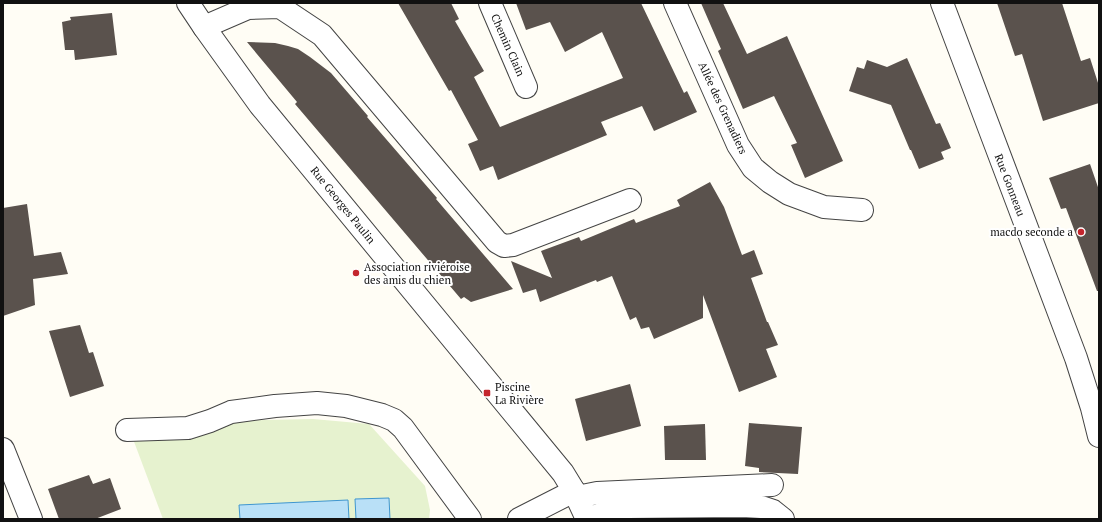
<svg xmlns="http://www.w3.org/2000/svg" width="1102" height="522" viewBox="0 0 1102 522" font-family="'PT Serif',serif">
<rect width="100%" height="100%" fill="#fffdf5"/>
<polygon fill="#e6f2cf" points="313,419 369,424 425,486 430,510 429,519 163,519 133,439 222,421"/>
<g fill="#b9e0f7" stroke="#3f96cf">
<polygon points="389,498 390,519 356,519 355,499"/>
<polygon points="348,500 349,519 240,519 239,505"/>
</g>
<g fill="#5a524d">
<polygon points="398,3 451,3 459,19 455,21 484,71 474,77 500,127 623,78 602,32 565,52 550,22 526,30 516,3 641,3 684,93 687,91 697,112 654,131 642,106 601,122 607,135 498,180 493,166 480,171 468,144 478,140 451,90 449,91"/>
<polygon points="701,3 723,3 747,54 787,36 843,161 805,178 791,145 797,143 774,96 743,109 718,51 721,49"/>
<polygon points="997,3 1062,3 1081,61 1090,58 1099,86 1099,103 1043,121 1022,54 1015,56"/>
<polygon points="112,13 117,55 75,60 74,50 65,50 62,22 71,20 70,17"/>
<polygon points="247,42 275,43 288,46 298,49 310,57 331,73 368,116 367,117 437,198 436,199 513,289 471,302 464,297 461,299 295,104 297,102"/>
<polygon points="907,58 936,124 940,123 951,148 941,152 944,159 919,169 911,150 910,150 891,105 849,91 857,67 864,69 867,60 887,67"/>
<polygon points="1090,164 1099,190 1099,291 1097,291 1066,208 1061,209 1049,178"/>
<polygon points="710,182 724,207 742,255 754,250 763,274 751,278 767,322 768,322 778,345 766,349 777,377 739,392 703,295 703,318 654,339 649,327 641,329 636,317 630,320 612,276 597,282 596,280 540,302 536,289 523,293 511,261 552,278 541,251 579,237 581,241 634,219 636,223 680,206 677,200"/>
<polygon points="27,204 34,256 61,252 68,274 33,279 35,305 3,316 3,208"/>
<polygon points="80,325 89,353 93,352 104,386 70,397 49,331"/>
<polygon points="630,384 641,426 586,441 575,399"/>
<polygon points="749,423 802,427 798,474 759,472 759,468 745,466"/>
<polygon points="705,424 706,460 665,460 664,426"/>
<polygon points="89,475 93,484 110,478 121,509 95,519 59,519 48,489"/>
</g>
<g fill="none" stroke-linecap="round" stroke-linejoin="round">
<defs>
<g id="minor">
<polyline points="188,3 204,27 260,105 563,473 574,491 587,519"/>
<polyline points="490,3 526,87"/>
<polyline points="675,3 738,145 753,168 770,182 789,194 824,207 862,210"/>
<polyline points="942,3 1076,358 1092,408 1099,436"/>
<polyline points="204,27 248,8 280,7 322,35 497,242 504,246 513,245 630,200"/>
<polyline points="127,430 188,428 210,421 231,412 275,406 317,403 346,406 382,415 394,420 403,428 470,519"/>
<polyline points="3,449 31,519"/>
<polyline points="577,497 597,493 772,485"/>
<polyline points="519,519 574,491"/>
<polyline points="587,519 612,510 628,507 742,506 761,507 773,511 783,519"/>
</g>
</defs>
<use href="#minor" stroke="#444" stroke-width="24"/>
<use href="#minor" stroke="#fff" stroke-width="22"/>
</g>
<g fill="#c4262e" stroke="#fff" stroke-width="1.5">
<circle cx="1081" cy="232" r="4"/>
<circle cx="356" cy="273" r="4"/>
<rect x="483" y="389" width="8" height="8" rx="2"/>
</g>
<g text-anchor="middle" stroke-width="4" stroke-linejoin="round" paint-order="stroke">
<g font-size="11" fill="#111" stroke="#fff">
<text transform="translate(508 45) rotate(66)" y="4">Chemin Clain</text>
<text transform="translate(723 108) rotate(65)" y="4">Allée des Grenadiers</text>
<text transform="translate(1010 185) rotate(69)" y="4">Rue Gonneau</text>
<text transform="translate(343 205) rotate(51)" y="4">Rue Georges Paulin</text>
</g>
<g font-size="11" fill="#111" stroke="#fff" text-anchor="start">
<text x="1073" y="236" text-anchor="end">macdo seconde a</text>
<text x="364" y="271">Association riviéroise<tspan x="364" dy="13">des amis du chien</tspan></text>
<text x="495" y="391">Piscine<tspan x="495" dy="13">La Rivière</tspan></text>
</g>
</g>
<rect width="1102" height="522" fill="none" stroke="#111111" stroke-width="8"/>
</svg>
